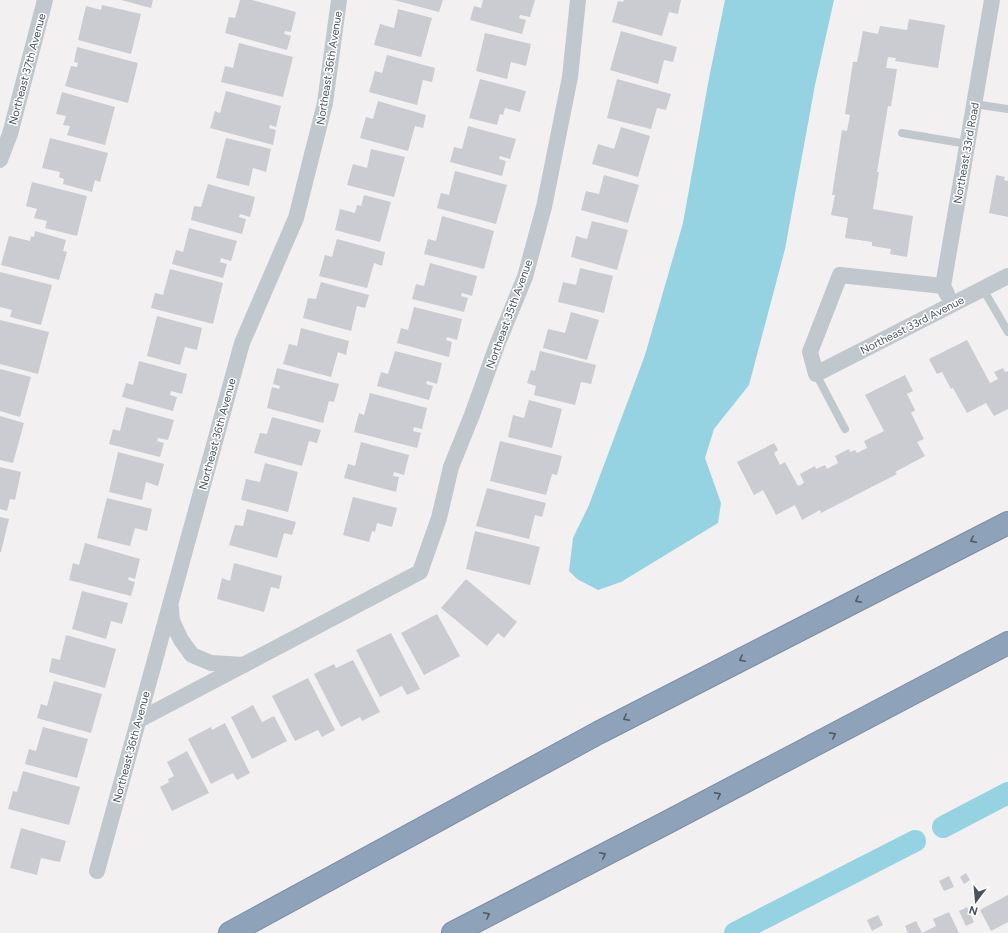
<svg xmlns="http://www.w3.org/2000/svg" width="1008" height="933" viewBox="0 0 1008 933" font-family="Figtree,sans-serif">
<rect width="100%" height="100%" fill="#f2f0f0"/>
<polygon fill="#96d3e2" points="725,0 834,0 815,85 785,249 749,385 714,429 705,458 721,503 718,523 621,582 598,590 577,579 569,571 573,538 589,505 645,355 683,223 709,78"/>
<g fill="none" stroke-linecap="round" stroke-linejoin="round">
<g stroke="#96d3e2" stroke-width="22">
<polyline points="943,827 1008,793"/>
<polyline points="735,933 915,841"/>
</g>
</g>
<g fill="#cbccd2">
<polygon points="121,0 153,0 151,8"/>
<polygon points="240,0 252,0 296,12 291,32 285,31 284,34 291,36 287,50 225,33 229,17 235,18"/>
<polygon points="394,0 443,0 439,12"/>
<polygon points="483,0 535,0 530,17 520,15 519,18 526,20 522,34 470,20 474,6 481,8"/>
<polygon points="624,0 681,0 678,14 669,12 662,36 612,22 618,1 623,2"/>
<polygon points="102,5 141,14 131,54 78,40 86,6 101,10"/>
<polygon points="398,9 432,18 421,57 374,45 380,24 394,28"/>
<polygon points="909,19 945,25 938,68 895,61 896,58 888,57 886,68 897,69 891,106 888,106 877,172 879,172 873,209 913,216 907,257 890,254 891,249 872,246 872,242 845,238 848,218 831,215 835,195 832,195 842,130 847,131 850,115 845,114 853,62 857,62 863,31 878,34 880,26 907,30"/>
<polygon points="621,31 677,47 673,62 664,60 658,84 610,70"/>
<polygon points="485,33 531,44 526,66 511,62 507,79 476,71"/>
<polygon points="239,43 293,57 283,97 221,82 225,66 233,68"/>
<polygon points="77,47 138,63 128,103 65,86 71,66 77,67 78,63 74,62"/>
<polygon points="387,55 435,68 432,82 423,80 417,105 369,92 375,71 382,73"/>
<polygon points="480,79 526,91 520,112 505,108 503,115 500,114 497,125 469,118"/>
<polygon points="617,79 671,94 666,110 657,108 651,129 607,118"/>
<polygon points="226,91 281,106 276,127 270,125 269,128 276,130 273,145 210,128 215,111 220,113"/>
<polygon points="62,92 115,107 105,145 67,135 70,126 63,125 66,116 56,114"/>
<polygon points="378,101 426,115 423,128 415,126 408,151 360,138 366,117 373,119"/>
<polygon points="468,126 516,139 510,159 500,156 499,159 506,161 502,176 450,162 454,147 462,149"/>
<polygon points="621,127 650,136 638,177 592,164 598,144 614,149"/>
<polygon points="50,138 108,153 100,182 95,180 92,192 63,184 64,179 59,177 60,172 42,168"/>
<polygon points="226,138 271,149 266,172 253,168 249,186 216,178"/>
<polygon points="371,149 405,157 394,197 347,185 353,164 367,168"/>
<polygon points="455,171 507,185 496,224 437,208 441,193 449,195"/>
<polygon points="604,175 639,185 628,223 581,210 586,191 599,194"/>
<polygon points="996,175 1005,177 1004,180 1008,181 1008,217 989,213"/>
<polygon points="32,182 87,196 77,236 45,228 47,221 34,218 37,209 26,206"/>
<polygon points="208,184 255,197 250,217 240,214 239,217 246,219 242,234 191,220 194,206 201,207"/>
<polygon points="364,195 391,202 380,242 335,230 340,209 355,213 357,205 361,206"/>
<polygon points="442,216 494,231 484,269 424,254 428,239 436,241"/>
<polygon points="592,221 628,230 617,270 571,257 576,236 587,239"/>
<polygon points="189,228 237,241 231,261 221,258 220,262 227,264 223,278 172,264 176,250 183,252"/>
<polygon points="35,231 66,240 63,251 67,252 59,280 1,265 9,236 30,241 31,236 34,237"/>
<polygon points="337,239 385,252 382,266 374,263 367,288 319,276 325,255 332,257"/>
<polygon points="430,263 477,276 472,296 462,293 461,296 468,298 464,312 412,299 416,284 424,286"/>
<polygon points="580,268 613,276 604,313 558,302 563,282 576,285"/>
<polygon points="170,269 223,283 213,324 151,308 155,293 163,295"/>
<polygon points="0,272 52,285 41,325 10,317 12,310 0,307"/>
<polygon points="321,282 369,295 365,308 357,306 351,331 303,318 308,298 316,299"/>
<polygon points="414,307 462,319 457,340 447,337 446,340 452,342 449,357 397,343 401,328 408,330"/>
<polygon points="571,312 599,320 587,360 543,348 548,329 565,333"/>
<polygon points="157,316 202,328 197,350 185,347 180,365 147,356"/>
<polygon points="0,320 49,332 38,374 0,364"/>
<polygon points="301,328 349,341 346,355 338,352 331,377 283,364 289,344 297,346"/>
<polygon points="967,340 990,383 998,379 994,372 1003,368 1005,372 1008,371 1008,409 994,416 986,403 967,413 953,388 951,389 942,372 937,374 929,359"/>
<polygon points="395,351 442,363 437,384 427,381 426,384 433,386 429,400 377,386 381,372 388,374"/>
<polygon points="540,351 596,365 591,384 581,382 575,405 534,395 536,386 527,383 531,370 535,371"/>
<polygon points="139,361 187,374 182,394 171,391 170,395 177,397 173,411 122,397 126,383 133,385"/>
<polygon points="277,368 339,384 334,402 329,401 323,423 267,408 272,387 279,389 280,386 273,384"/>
<polygon points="0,369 31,377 20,417 0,411"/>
<polygon points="905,375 913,391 907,394 915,410 911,413 924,439 917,442 925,456 895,472 897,474 821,513 820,510 802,520 795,505 776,515 763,490 754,495 737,462 774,443 778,450 774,453 780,465 785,462 798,486 804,483 800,474 815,466 816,469 825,465 827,469 838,463 835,456 849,449 850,452 855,450 857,453 867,448 864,441 884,431 865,395"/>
<polygon points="370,393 427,408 422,429 414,427 413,431 421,433 417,448 354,432 359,413 364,415"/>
<polygon points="529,400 562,409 552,448 508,437 513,415 524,418"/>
<polygon points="126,407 174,420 168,440 158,438 157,441 164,443 160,457 109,444 113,429 120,431"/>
<polygon points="0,416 24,423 13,463 0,460"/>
<polygon points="272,417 321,430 317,443 309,441 302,466 254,453 260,433 267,434"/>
<polygon points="500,441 562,456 557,475 552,474 546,495 490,481"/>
<polygon points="361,442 409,455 404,475 394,472 393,476 399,477 396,492 344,478 348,464 355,466"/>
<polygon points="118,452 164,464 158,486 146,482 142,500 109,492"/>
<polygon points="265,463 298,472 288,512 241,500 246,479 260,482"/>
<polygon points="0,467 21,472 15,500 10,499 7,511 0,509"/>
<polygon points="487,488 546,503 542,517 535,515 529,539 476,526"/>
<polygon points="353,497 397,508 392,527 377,523 375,532 372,531 369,542 343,535"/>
<polygon points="107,498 152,509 147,531 135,528 130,546 97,538"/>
<polygon points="247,509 296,522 292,535 284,533 277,558 229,545 235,525 243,526"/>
<polygon points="0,517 9,519 1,552 0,552"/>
<polygon points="475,531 540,547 530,585 466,569"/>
<polygon points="85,543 140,559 135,579 129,577 128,580 135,582 131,596 69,580 73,563 79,565"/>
<polygon points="234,563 282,576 279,589 271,587 264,612 217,599 222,578 230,581"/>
<polygon points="466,579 517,622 504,638 498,633 487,646 441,608"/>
<polygon points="82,591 128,603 122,624 111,621 106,639 72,629"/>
<polygon points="437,614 460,656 424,675 401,633"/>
<polygon points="391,633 420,689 407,695 402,686 380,697 356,650"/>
<polygon points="66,635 116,649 105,688 49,672 52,658 60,660"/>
<polygon points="353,660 380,712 362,721 360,717 341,727 314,674 334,664 336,668"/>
<polygon points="308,678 335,730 322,737 318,730 295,741 272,696"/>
<polygon points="54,681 102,694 91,733 37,718 41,704 47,706"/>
<polygon points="253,705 262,722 274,716 287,741 252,759 231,717"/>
<polygon points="225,723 250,773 237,780 233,773 211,784 188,739 211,727 212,730"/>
<polygon points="43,727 88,739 77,778 25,764 29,749 36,751"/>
<polygon points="187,751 209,793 172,811 160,787 169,782 168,779 174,776 167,762"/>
<polygon points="23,771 80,787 69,825 8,809 13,791 17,792"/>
<polygon points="21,828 66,841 60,862 41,858 37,875 10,868"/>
<polygon points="966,873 970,880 964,884 960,877"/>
<polygon points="949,876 954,887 944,891 939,881"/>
<polygon points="1008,895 1008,922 991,931 980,910"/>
<polygon points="967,907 974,922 966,926 959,911"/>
<polygon points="949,912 959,933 908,933 905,926 916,921 922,933 936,926 933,919"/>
<polygon points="878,915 883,925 872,931 867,920"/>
</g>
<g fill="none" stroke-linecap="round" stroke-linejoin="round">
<defs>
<g id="motorway">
<polyline points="230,933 598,733 1008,523"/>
<polyline points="453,933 664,824 1008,643"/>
</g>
</defs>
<use href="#motorway" stroke="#798ea5" stroke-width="24"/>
<g stroke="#c0c7cd" stroke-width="8">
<polyline points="974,104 1008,109"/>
<polyline points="902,133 967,144"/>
<polyline points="983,289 1008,332"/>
<polyline points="816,374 845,429"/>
</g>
<g stroke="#c0c7cd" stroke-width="16">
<polyline points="0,160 10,134 45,0"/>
<polyline points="943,286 840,275 810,352 816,374 1008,276"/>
<polyline points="947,294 943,286 992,0"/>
<polyline points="171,608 172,621 181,640 192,655 211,663 244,665"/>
<polyline points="139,720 420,572 439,518 451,467 472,415 497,345 525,277 544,207 570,77 578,0"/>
<polyline points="97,871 242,343 296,218 325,103 339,0"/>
</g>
<use href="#motorway" stroke="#8ea3b9" stroke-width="22"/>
</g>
<defs><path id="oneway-chevron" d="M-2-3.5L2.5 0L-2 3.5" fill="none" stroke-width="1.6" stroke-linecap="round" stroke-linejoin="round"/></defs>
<g stroke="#515b64">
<use href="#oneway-chevron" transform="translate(973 540) rotate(153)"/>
<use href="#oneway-chevron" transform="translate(858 600) rotate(153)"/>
<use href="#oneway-chevron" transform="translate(742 659) rotate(153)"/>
<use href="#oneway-chevron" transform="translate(626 718) rotate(153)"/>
<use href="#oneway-chevron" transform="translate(833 735) rotate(-28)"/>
<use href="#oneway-chevron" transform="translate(718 795) rotate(-28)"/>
<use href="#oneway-chevron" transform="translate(603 855) rotate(-27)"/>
<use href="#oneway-chevron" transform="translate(487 915) rotate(-27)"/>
</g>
<g text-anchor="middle" stroke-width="3" stroke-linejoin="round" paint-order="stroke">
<g font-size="11" fill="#4a535b" stroke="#fff">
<text transform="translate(329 68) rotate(-81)" y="4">Northeast 36th Avenue</text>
<text transform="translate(27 69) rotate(-75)" y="4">Northeast 37th Avenue</text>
<text transform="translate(966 153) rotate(-80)" y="4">Northeast 33rd Road</text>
<text transform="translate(509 314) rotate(-70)" y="4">Northeast 35th Avenue</text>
<text transform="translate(912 325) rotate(-27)" y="4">Northeast 33rd Avenue</text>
<text transform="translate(217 434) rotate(-75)" y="4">Northeast 36th Avenue</text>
<text transform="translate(131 747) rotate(-75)" y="4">Northeast 36th Avenue</text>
</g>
</g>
<g transform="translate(976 901) rotate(196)" stroke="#ffffff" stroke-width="3" paint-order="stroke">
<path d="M0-3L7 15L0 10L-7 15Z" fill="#4a535b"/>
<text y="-6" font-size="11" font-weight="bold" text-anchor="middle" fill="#4a535b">N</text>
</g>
</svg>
